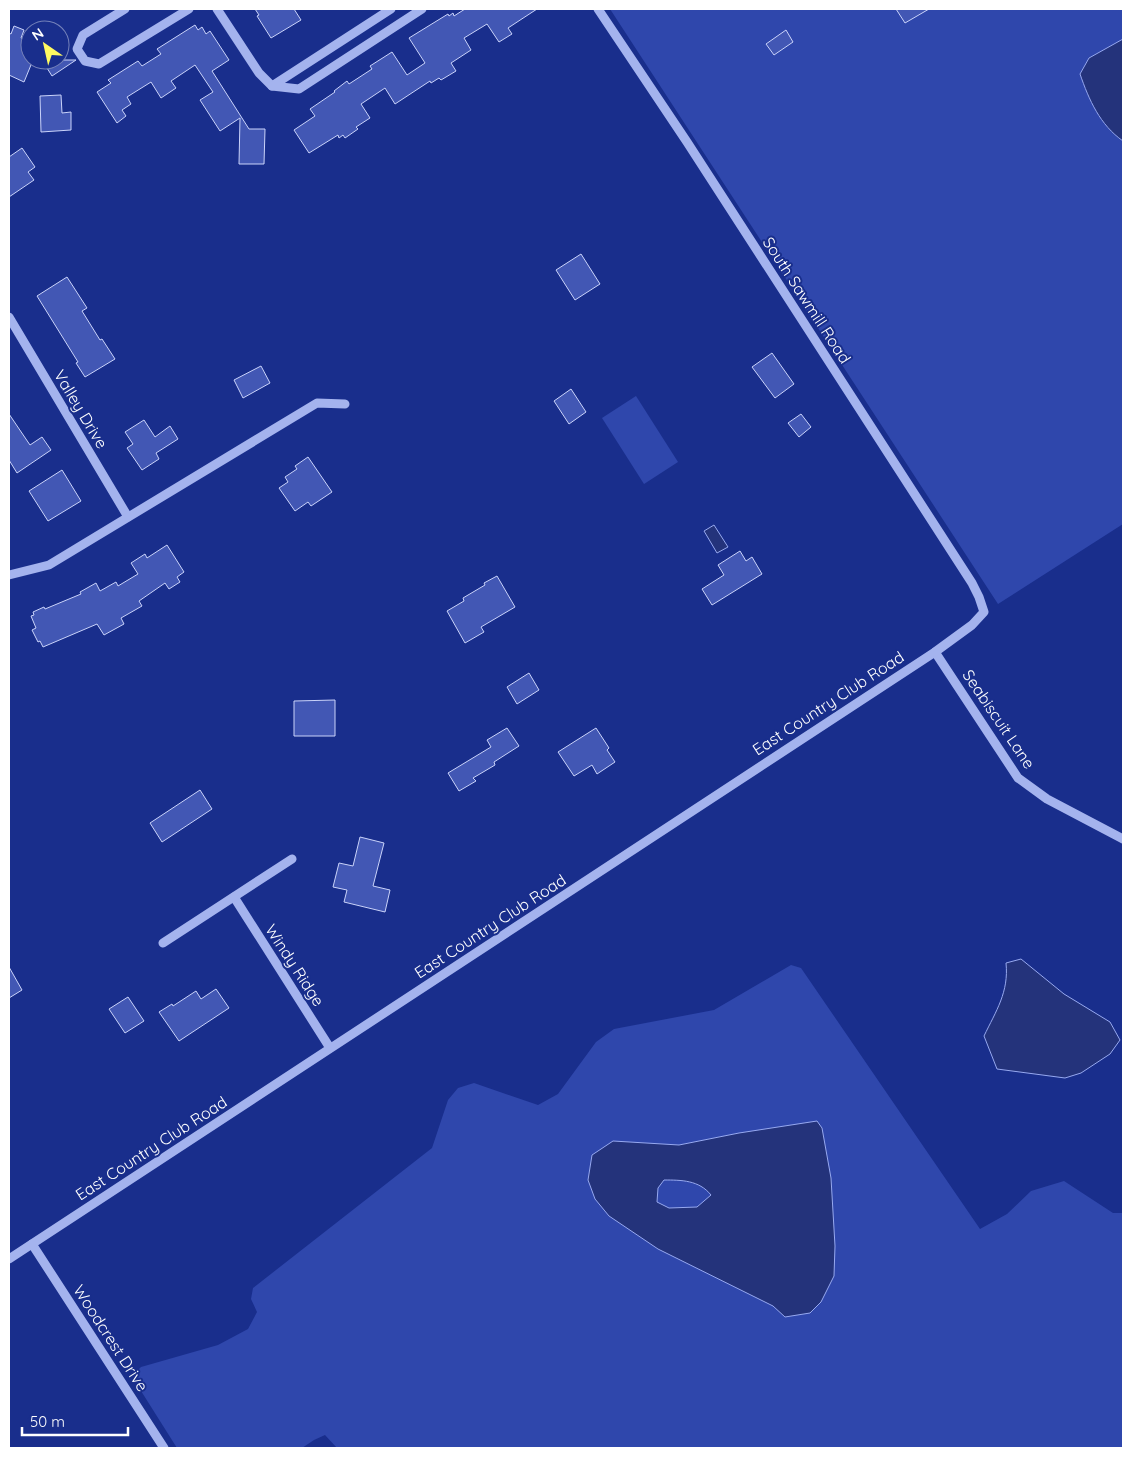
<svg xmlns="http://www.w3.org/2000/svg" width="1132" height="1457" viewBox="0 0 1132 1457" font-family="Quicksand,sans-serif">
<rect width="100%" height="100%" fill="#192e8c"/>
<g fill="#2f47ac">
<path d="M610 9H1123V39L1089 58 1080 74C1089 100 1100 125 1123 141V524L998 604Z"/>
<polygon points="636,396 678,462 644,484 602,418"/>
<polygon points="791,965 801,968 980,1229 1007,1214 1031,1191 1064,1181 1113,1213 1123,1213 1123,1448 337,1448 325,1435 314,1440 302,1448 177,1448 136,1383 134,1374 141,1367 218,1345 248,1329 257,1312 251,1299 253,1288 432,1148 448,1100 458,1088 474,1083 538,1105 558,1094 596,1042 614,1029 714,1010"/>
</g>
<g fill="#24337b" stroke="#97a9f0" fill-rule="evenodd">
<path d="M1123 39V141C1100 125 1089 100 1080 74L1089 58Z"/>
<polygon points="714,525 728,547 717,553 704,531"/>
<path d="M1021 959 1064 994 1110 1022 1120 1040 1110 1054 1081 1073 1065 1078 997 1069 984 1036C996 1011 1009 992 1006 963Z"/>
<path d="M817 1121 822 1128 831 1178 835 1246 834 1276 821 1302 810 1313 785 1317 773 1306 658 1249 609 1216 595 1199 588 1180 592 1155 613 1141 679 1145 739 1133ZM664 1180C681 1180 699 1180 711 1195L697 1207 669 1208 657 1202 658 1188Z"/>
</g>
<g fill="#4257b4" stroke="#cad3fa">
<polygon points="255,9 294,9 301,20 271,38 257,16 259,15"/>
<polygon points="465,9 537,9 508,28 512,34 499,42 487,24 464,38 471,50 451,63 456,71 441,80 439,78 431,83 430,81 395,104 385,88 361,104 370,118 356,127 358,129 345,138 343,135 339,138 338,135 309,153 294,130 315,116 310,109 335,92 334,91 347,81 349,84 372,69 370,66 392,52 407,75 425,63 409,38 448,14 449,16 453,13 454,16"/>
<polygon points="896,9 929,9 905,23"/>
<polygon points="195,25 198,30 202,27 206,34 210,31 229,60 212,71 249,129 265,129 264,164 239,164 240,118 220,131 200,100 213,92 195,65 171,81 176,88 161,98 151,82 127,97 131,104 122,110 126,116 117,123 97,92 111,83 108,80 138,61 142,66 161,54 157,49"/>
<polygon points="14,26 24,30 21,38 30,42 30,60 33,60 24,82 9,75 9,33 11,34"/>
<polygon points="786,30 793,42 774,55 766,44"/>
<polygon points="42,60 76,60 52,76"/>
<polygon points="61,95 62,113 71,112 71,130 41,132 40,96"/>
<polygon points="22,148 35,167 28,172 34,180 9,197 9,157"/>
<polygon points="581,254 600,284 575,300 556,270"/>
<polygon points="67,277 87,308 82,311 100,340 102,339 115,359 85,377 76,363 78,362 37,296"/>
<polygon points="772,353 794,384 775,398 752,367"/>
<polygon points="261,366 270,383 243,398 234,380"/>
<polygon points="571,389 586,412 569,424 554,401"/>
<polygon points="9,414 30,445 42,437 51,450 17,473 9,460"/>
<polygon points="801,414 811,427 799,437 788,423"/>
<polygon points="144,420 155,437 170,426 178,439 156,453 159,459 142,470 127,448 133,444 125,432"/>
<polygon points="308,457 332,492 311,506 308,502 295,511 279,488 288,482 285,477 297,469 295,466"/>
<polygon points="62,470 81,501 48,521 29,491"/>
<polygon points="167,545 184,572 177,577 180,582 169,589 165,583 139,601 142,606 121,618 124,624 104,635 97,624 43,647 40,641 38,642 32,630 36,628 31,616 34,615 33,612 44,607 45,609 81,594 80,592 96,583 100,591 116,582 118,586 138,574 131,563 145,554 147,558"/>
<polygon points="740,551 746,561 752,557 762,574 712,605 702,589 724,575 718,565"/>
<polygon points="497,576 515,607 481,627 484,632 465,643 447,611 464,601 463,598 485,585 484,583"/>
<polygon points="529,673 539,690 517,704 507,687"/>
<polygon points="335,700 335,736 294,736 294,701"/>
<polygon points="507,728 519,746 494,762 495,765 473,778 476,781 459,791 448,773 491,747 487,740"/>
<polygon points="596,728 609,748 607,750 615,762 597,774 592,765 574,776 558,752"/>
<polygon points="200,790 212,809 162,842 150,823"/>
<polygon points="360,837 384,843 373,886 390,890 385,912 344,902 347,890 333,887 339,863 353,866"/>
<polygon points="9,967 22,990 9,998"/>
<polygon points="216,989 229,1008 179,1041 159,1012 172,1004 173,1006 196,991 201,999"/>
<polygon points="128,997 144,1021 125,1033 109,1009"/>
</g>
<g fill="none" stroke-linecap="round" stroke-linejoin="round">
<g stroke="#a4b3ee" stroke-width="9">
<polyline points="125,9 83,35 77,49 85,61 99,64 189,9"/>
<polyline points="217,9 259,73 272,86"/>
<polyline points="391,9 272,86 299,89 422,9"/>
<polyline points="9,317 128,517"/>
<polyline points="9,575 49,565 317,403 345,404"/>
<polyline points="935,652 1018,778 1047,799 1123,839"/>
<polyline points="234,897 330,1048"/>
<polyline points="163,943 292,859"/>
<polyline points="32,1244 164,1448"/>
<polyline points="9,1259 935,652 972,625 984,612 979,597 972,583 687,142 598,9"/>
</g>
</g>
<g text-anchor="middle" stroke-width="4" stroke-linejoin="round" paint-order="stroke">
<g font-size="16" fill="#fff" stroke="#192e8c">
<text transform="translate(807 300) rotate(57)" y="6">South Sawmill Road</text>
<text transform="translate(81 409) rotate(59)" y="6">Valley Drive</text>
<text transform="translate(828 703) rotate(-33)" y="6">East Country Club Road</text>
<text transform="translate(999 719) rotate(56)" y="6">Seabiscuit Lane</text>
<text transform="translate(490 926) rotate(-33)" y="6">East Country Club Road</text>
<text transform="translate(295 965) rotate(57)" y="6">Windy Ridge</text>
<text transform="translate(151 1148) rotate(-33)" y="6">East Country Club Road</text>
<text transform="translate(111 1338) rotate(57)" y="6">Woodcrest Drive</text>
</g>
</g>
<rect width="1132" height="1457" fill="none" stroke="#ffffff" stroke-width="20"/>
<g transform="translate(45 45) rotate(326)"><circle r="24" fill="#192e8c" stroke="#7582ba"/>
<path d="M0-4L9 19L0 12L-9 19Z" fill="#fffa61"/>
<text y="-8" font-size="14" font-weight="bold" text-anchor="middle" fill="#ffffff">N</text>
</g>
<path d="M22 1427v8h106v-8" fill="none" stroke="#ffffff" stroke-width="2.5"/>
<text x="30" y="1427" font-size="15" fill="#ffffff" stroke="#192e8c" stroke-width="4" paint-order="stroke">50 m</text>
</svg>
